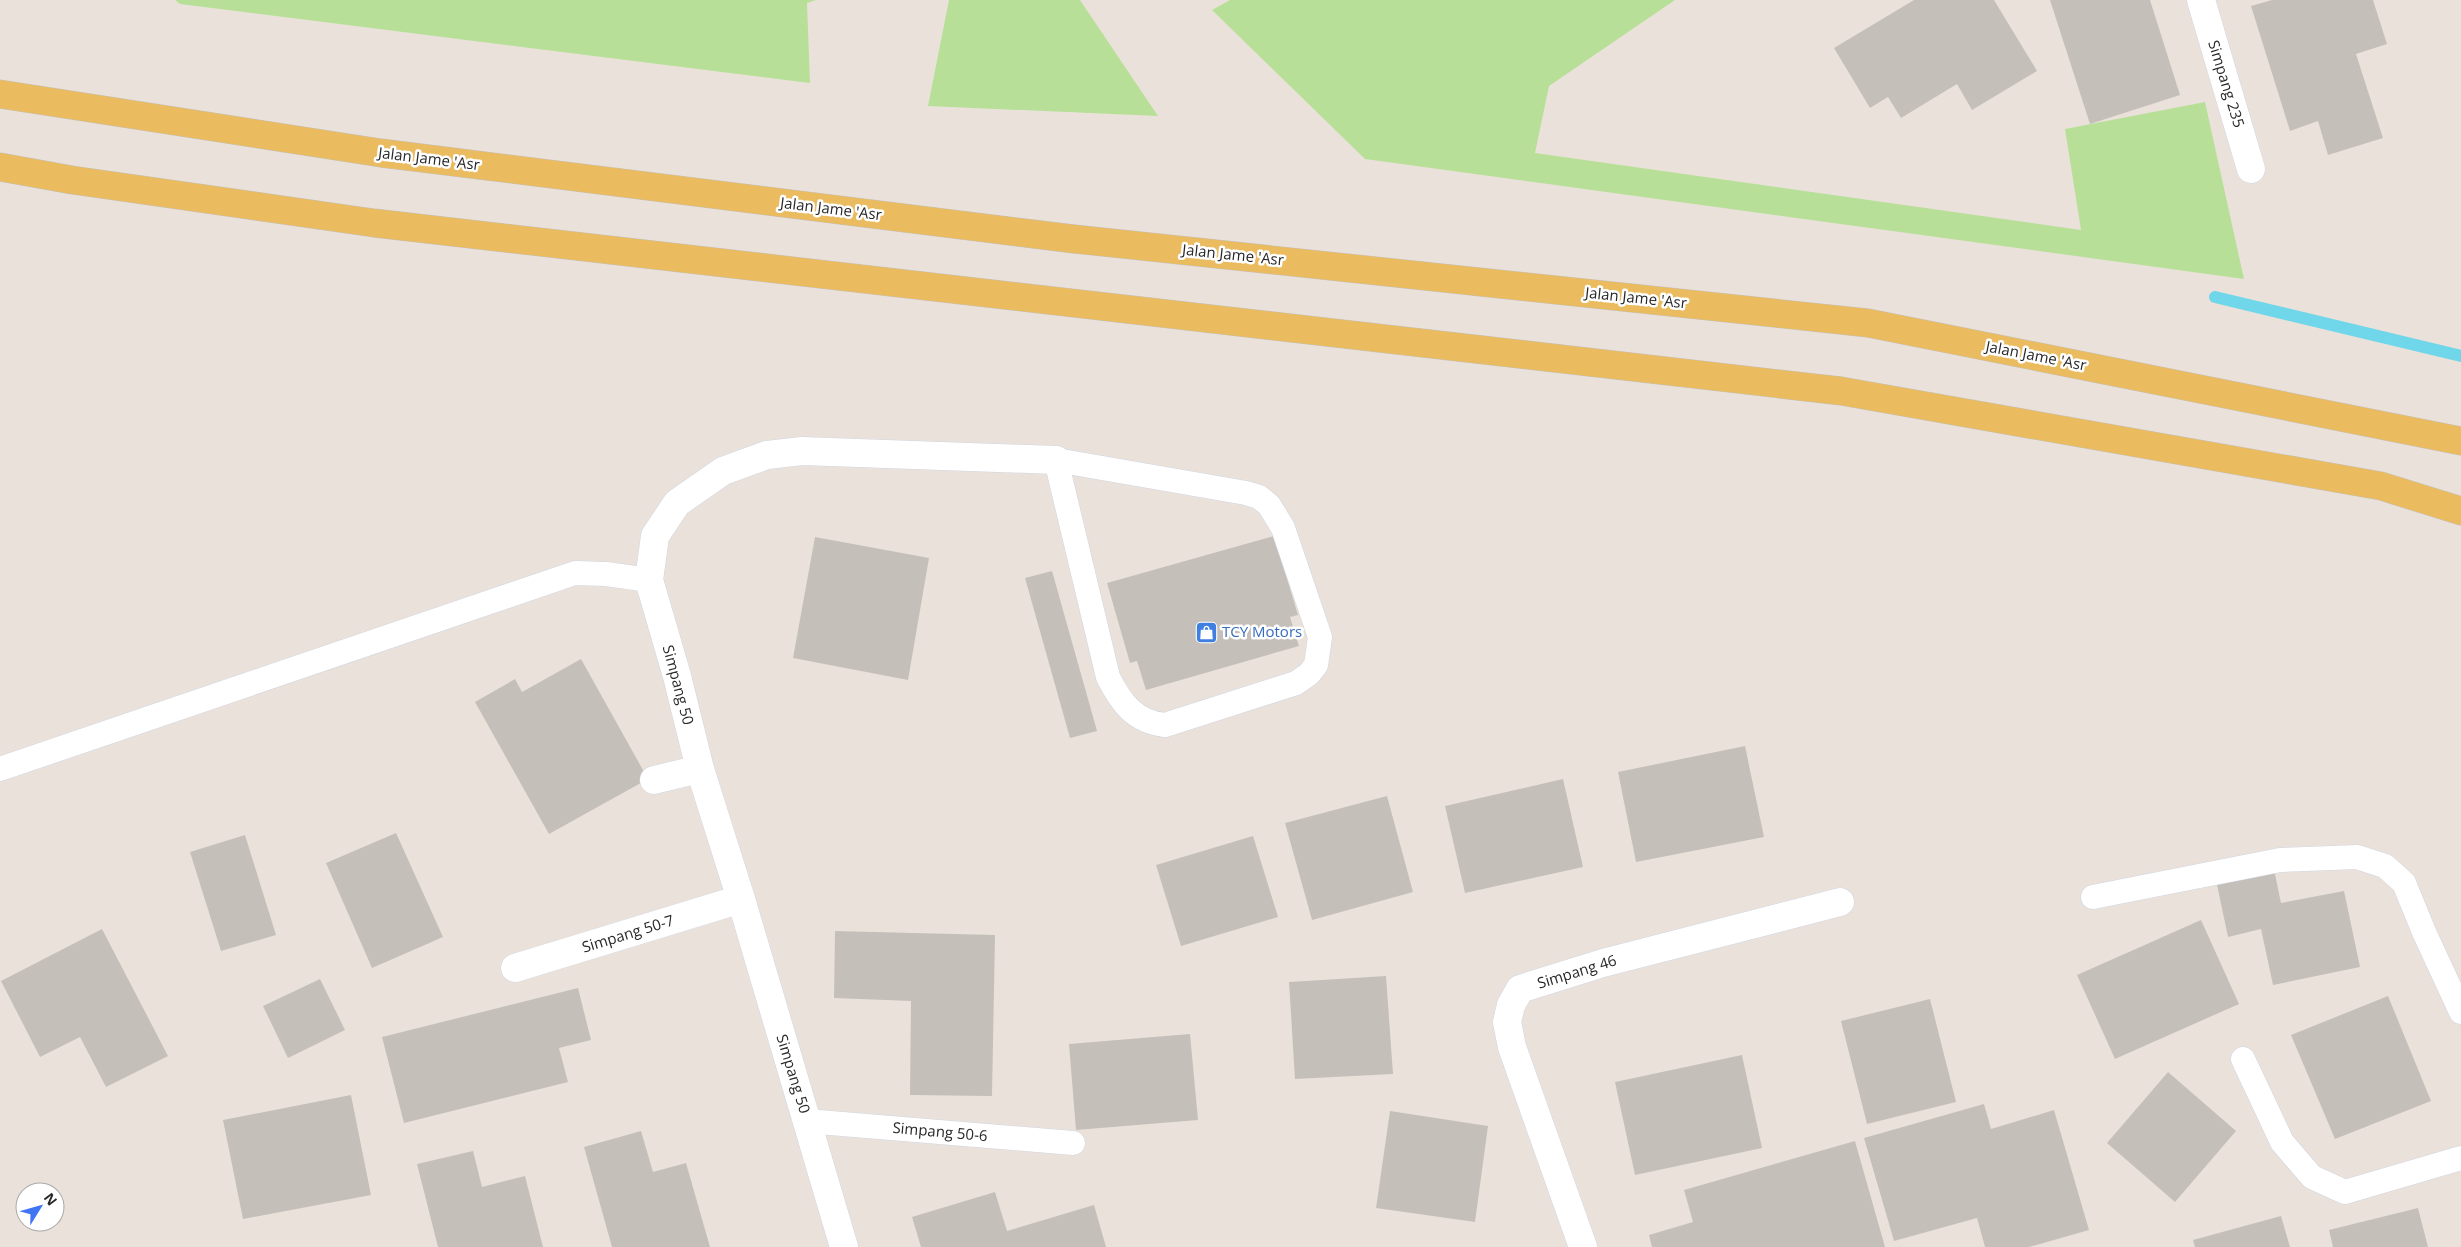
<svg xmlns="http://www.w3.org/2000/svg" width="2461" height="1247" viewBox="0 0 2461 1247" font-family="'Open Sans',sans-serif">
<rect width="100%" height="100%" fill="#eae2da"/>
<g fill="#b8df98">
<polygon points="175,0 816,0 807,3 810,83 180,4"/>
<polygon points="949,0 1080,0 1158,116 928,106"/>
<polygon points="1230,0 1675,0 1549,86 1535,153 2081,230 2065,129 2205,102 2244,279 1365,159 1212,10"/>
</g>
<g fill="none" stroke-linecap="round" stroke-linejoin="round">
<polyline stroke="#70d6e9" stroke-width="12" points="2215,297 2461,356"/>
</g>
<g fill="#c5bfba">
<polygon points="1914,0 1994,0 2037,71 1972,110 1957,84 1901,118 1888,97 1870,108 1834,48"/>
<polygon points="2050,0 2150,0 2180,95 2090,124"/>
<polygon points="2272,0 2373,0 2387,44 2356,54 2383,138 2328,155 2318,121 2290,131 2251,6"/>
<polygon points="1274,536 1298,615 1290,617 1299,646 1146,690 1137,661 1130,663 1107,583"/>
<polygon points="815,537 929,558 908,680 793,658"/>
<polygon points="1052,571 1097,731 1070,738 1025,578"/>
<polygon points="581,659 648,779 549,834 475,702 515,679 522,692"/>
<polygon points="1745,746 1764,837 1636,862 1618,772"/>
<polygon points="1563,779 1583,867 1465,893 1445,806"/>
<polygon points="1387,796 1413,892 1312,920 1285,823"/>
<polygon points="396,833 443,937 372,968 326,863"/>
<polygon points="245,835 276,935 221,951 190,852"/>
<polygon points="1253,836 1278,917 1181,946 1156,865"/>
<polygon points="2274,869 2281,903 2344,891 2360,967 2273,985 2261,929 2228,937 2216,880"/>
<polygon points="2201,920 2239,1004 2115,1059 2077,975"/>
<polygon points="102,929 168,1056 106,1087 80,1037 40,1057 1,981"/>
<polygon points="835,931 995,935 992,1096 910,1095 911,1001 834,998"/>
<polygon points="1386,976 1393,1074 1295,1079 1289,982"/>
<polygon points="320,979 345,1030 288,1058 263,1006"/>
<polygon points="578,988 591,1040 559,1048 568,1082 404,1123 382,1037"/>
<polygon points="2388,996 2431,1101 2335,1139 2291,1035"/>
<polygon points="1930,999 1956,1102 1867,1124 1841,1021"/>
<polygon points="1190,1034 1198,1120 1076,1130 1069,1044"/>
<polygon points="1742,1055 1762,1148 1635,1175 1615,1082"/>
<polygon points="2168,1072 2236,1131 2175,1202 2107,1143"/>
<polygon points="351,1095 371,1195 243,1219 223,1120"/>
<polygon points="1984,1104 1991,1129 2054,1110 2089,1230 2029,1247 1985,1247 1977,1218 1894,1241 1864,1138"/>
<polygon points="1390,1111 1488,1126 1475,1222 1376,1208"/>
<polygon points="641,1131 653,1172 686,1163 710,1247 612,1247 584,1147"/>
<polygon points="1855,1141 1885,1247 1652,1247 1649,1235 1693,1222 1684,1190"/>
<polygon points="473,1151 482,1187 525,1176 543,1247 438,1247 417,1164"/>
<polygon points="995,1192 1007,1231 1094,1205 1106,1247 921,1247 912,1217"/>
<polygon points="2418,1208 2428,1247 2333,1247 2329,1230"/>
<polygon points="2281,1216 2290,1247 2195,1247 2193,1240"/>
</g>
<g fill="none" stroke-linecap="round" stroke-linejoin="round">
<defs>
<g id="service">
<path d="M1056 460 1246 493 1259 497 1269 505 1283 528 1320 637 1316 665 1309 674 1296 683 1165 725C1135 722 1121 703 1108 677Z"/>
<polyline points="0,769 575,573 606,574 649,580"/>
<polyline points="2093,897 2280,860 2357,857 2385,866 2404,883 2424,932 2461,1012"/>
<polyline points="2243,1059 2282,1142 2312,1177 2345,1192 2461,1158"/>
<polyline points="806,1121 1073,1143"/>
</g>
<g id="minor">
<polyline points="2201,0 2251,169"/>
<polyline points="654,780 700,769"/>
<polyline points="515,968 741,899"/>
<polyline points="844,1247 741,899 700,769 677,676 649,580 655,536 677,503 723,471 767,455 802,451 1056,460"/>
<polyline points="1583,1247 1512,1047 1507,1022 1511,1005 1520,989 1603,963 1840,902"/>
</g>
<g id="primary">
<polyline points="0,94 381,153 1074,239 1868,323 2461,441"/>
<polyline points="0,167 72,180 374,223 1841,391 2381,486 2461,511"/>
</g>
</defs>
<use href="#service" stroke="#d0d5e1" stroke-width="25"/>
<use href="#minor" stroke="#d0d5e1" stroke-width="29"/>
<use href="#primary" stroke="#c3c3c3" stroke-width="29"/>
<use href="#service" stroke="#fff" stroke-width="24"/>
<use href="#minor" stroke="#fff" stroke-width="28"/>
<use href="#primary" stroke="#eabb5f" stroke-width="28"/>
</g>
<defs>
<symbol id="shop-square" viewBox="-11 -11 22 22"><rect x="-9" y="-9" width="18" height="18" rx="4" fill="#3f7fe0" stroke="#fff"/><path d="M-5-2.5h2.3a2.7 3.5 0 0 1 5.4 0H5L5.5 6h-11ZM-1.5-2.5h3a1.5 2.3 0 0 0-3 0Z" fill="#fff"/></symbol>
</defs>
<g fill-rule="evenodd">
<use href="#shop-square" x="1194" y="620" width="25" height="25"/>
</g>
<g text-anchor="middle" stroke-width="5" stroke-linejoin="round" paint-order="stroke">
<g font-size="15" fill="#282828" stroke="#fff">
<text transform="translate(2226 84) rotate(73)" y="5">Simpang 235</text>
<text transform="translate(429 159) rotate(7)" y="5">Jalan Jame 'Asr</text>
<text transform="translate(831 209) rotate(7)" y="5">Jalan Jame 'Asr</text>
<text transform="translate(1233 255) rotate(6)" y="5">Jalan Jame 'Asr</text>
<text transform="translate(1636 298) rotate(6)" y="5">Jalan Jame 'Asr</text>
<text transform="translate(2036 356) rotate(11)" y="5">Jalan Jame 'Asr</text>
<text transform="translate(678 685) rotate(75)" y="5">Simpang 50</text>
<text transform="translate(628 934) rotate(-17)" y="5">Simpang 50-7</text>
<text transform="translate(1577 972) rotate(-17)" y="5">Simpang 46</text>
<text transform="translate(793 1074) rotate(73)" y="5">Simpang 50</text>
<text transform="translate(940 1132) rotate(5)" y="5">Simpang 50-6</text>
</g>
<g font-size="15" fill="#366cbe" stroke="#fff" text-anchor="start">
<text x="1222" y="637">TCY Motors</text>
</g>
</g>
<g transform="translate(40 1207) rotate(53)"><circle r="24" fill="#ffffff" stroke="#a9a9a9"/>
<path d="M0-4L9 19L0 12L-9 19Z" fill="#3f74f2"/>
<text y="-8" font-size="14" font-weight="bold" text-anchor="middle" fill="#282828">N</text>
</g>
</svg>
